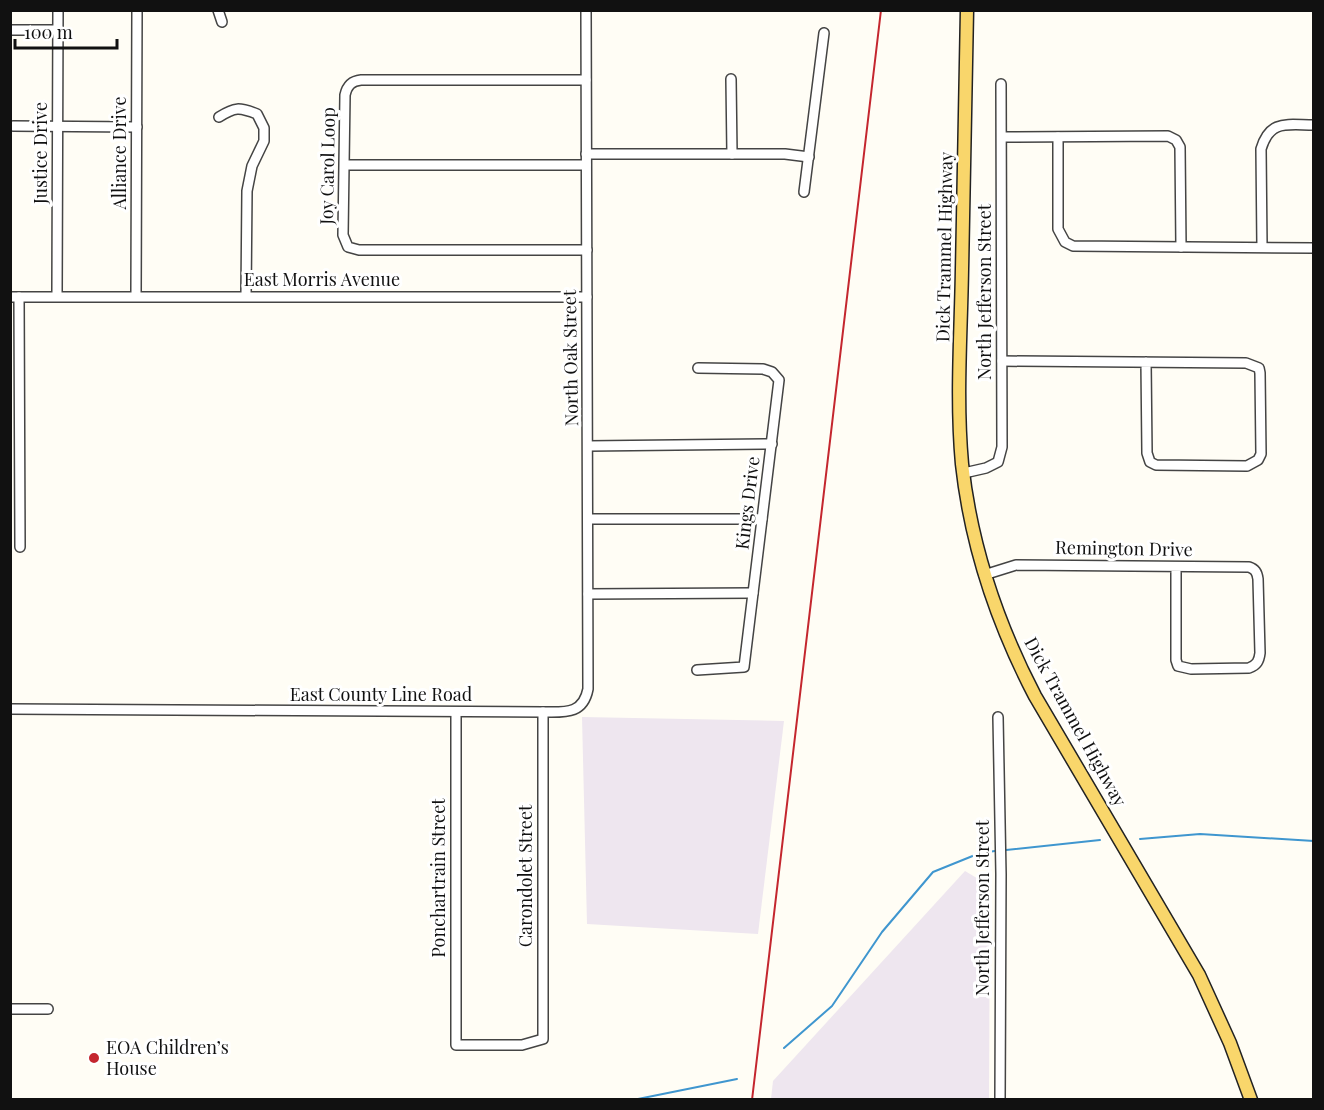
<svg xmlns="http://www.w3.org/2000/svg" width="1324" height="1110" viewBox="0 0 1324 1110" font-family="'Playfair Display',serif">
<rect width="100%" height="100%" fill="#fffdf5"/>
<g fill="#eee6ef">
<polygon points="582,717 784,721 758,934 587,924"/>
<polygon points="965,871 990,886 989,1099 771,1099 773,1081"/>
</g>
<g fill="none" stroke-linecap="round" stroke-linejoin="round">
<g stroke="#3f96cf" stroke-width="2">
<polyline points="1140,839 1200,834 1314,841"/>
<polyline points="1006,850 1100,840"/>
<polyline points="784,1048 832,1006 882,932 933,872 980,853 995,851"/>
<polyline points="633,1100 737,1079"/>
</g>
<defs>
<g id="minor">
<polyline points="218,10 222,22"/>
<polyline points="12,30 59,30"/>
<polyline points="731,79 732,154"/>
<path d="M586 80H361C351 81 347 86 345 95L343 235 348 247 359 250H587"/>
<path d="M219 117C235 107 239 107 257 114L264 128V141L252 166 247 191 246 296"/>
<polyline points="13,126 137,127"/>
<polyline points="1002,137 1168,136 1176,140 1180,147 1181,247"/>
<polyline points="1058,137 1058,229 1065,242 1073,246 1314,248"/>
<polyline points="586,154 785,154 809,157"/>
<polyline points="345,165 586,165"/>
<polyline points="804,192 824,33"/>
<path d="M1262 247 1261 149C1270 119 1287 125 1314 125"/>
<polyline points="57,296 58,10"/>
<polyline points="136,296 137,10"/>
<polyline points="10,297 587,297"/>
<polyline points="19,297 20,547"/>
<polyline points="1002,361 1246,363 1259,368 1260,373 1261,454 1258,460 1247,466 1156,465 1150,462 1147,453 1146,362"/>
<polyline points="588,446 772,444"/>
<polyline points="964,473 986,468 998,462 1002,447 1001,84"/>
<polyline points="588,519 762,519"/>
<path d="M984 575 1016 565 1249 567C1255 569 1257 572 1258 579L1260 653C1259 661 1257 665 1249 668L1191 669 1178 666 1176 660V567"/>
<polyline points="588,594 753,593"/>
<polyline points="697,670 744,667 779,380 772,372 763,369 698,368"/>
<path d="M10 709 543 712C564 712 583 715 588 689L586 10"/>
<polyline points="456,712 456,1045 522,1045 543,1039 543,712"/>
<polyline points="998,717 1001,874 1000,1100"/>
<polyline points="10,1009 48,1009"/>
</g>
<path id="major" d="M967 10C965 97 964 183 962 269 961 333 956 399 962 464 971 546 997 623 1035 696L1199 975 1230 1043 1251 1100"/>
</defs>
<use href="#minor" stroke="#444" stroke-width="12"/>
<use href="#major" stroke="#222" stroke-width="15"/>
<use href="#minor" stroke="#fff" stroke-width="9"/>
<use href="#major" stroke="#f9d66b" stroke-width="12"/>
<polyline stroke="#c4262e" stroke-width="2" points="752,1100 881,10"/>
</g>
<circle fill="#c4262e" stroke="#fff" stroke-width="2" cx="94" cy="1058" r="6"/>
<g text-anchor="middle" stroke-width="6" stroke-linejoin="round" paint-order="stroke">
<g font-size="18" fill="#111" stroke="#fff">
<text transform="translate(41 153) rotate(-90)" y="6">Justice Drive</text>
<text transform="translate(120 153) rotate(-90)" y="6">Alliance Drive</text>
<text transform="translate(328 166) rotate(-89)" y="6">Joy Carol Loop</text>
<text transform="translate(945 247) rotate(-89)" y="6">Dick Trammel Highway</text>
<text x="322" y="286">East Morris Avenue</text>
<text transform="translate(985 292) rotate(-90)" y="6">North Jefferson Street</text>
<text transform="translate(571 358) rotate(-91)" y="6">North Oak Street</text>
<text transform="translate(748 503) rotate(-83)" y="6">Kings Drive</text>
<text transform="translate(1124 549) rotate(1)" y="6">Remington Drive</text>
<text x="381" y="701">East County Line Road</text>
<text transform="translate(1075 722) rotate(61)" y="6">Dick Trammel Highway</text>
<text transform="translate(526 876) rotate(-90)" y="6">Carondolet Street</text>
<text transform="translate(439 878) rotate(-90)" y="6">Ponchartrain Street</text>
<text transform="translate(983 908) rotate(-90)" y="6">North Jefferson Street</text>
</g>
<g font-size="18" fill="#111" stroke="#fff" text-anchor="start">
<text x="106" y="1054">EOA Children’s<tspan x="106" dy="21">House</tspan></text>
</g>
</g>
<rect width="1324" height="1110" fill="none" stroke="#111111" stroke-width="24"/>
<path d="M15 39v9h102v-9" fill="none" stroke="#111111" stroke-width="3"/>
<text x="24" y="39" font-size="18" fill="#111111" stroke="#ffffff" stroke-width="4.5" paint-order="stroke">100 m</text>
</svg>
